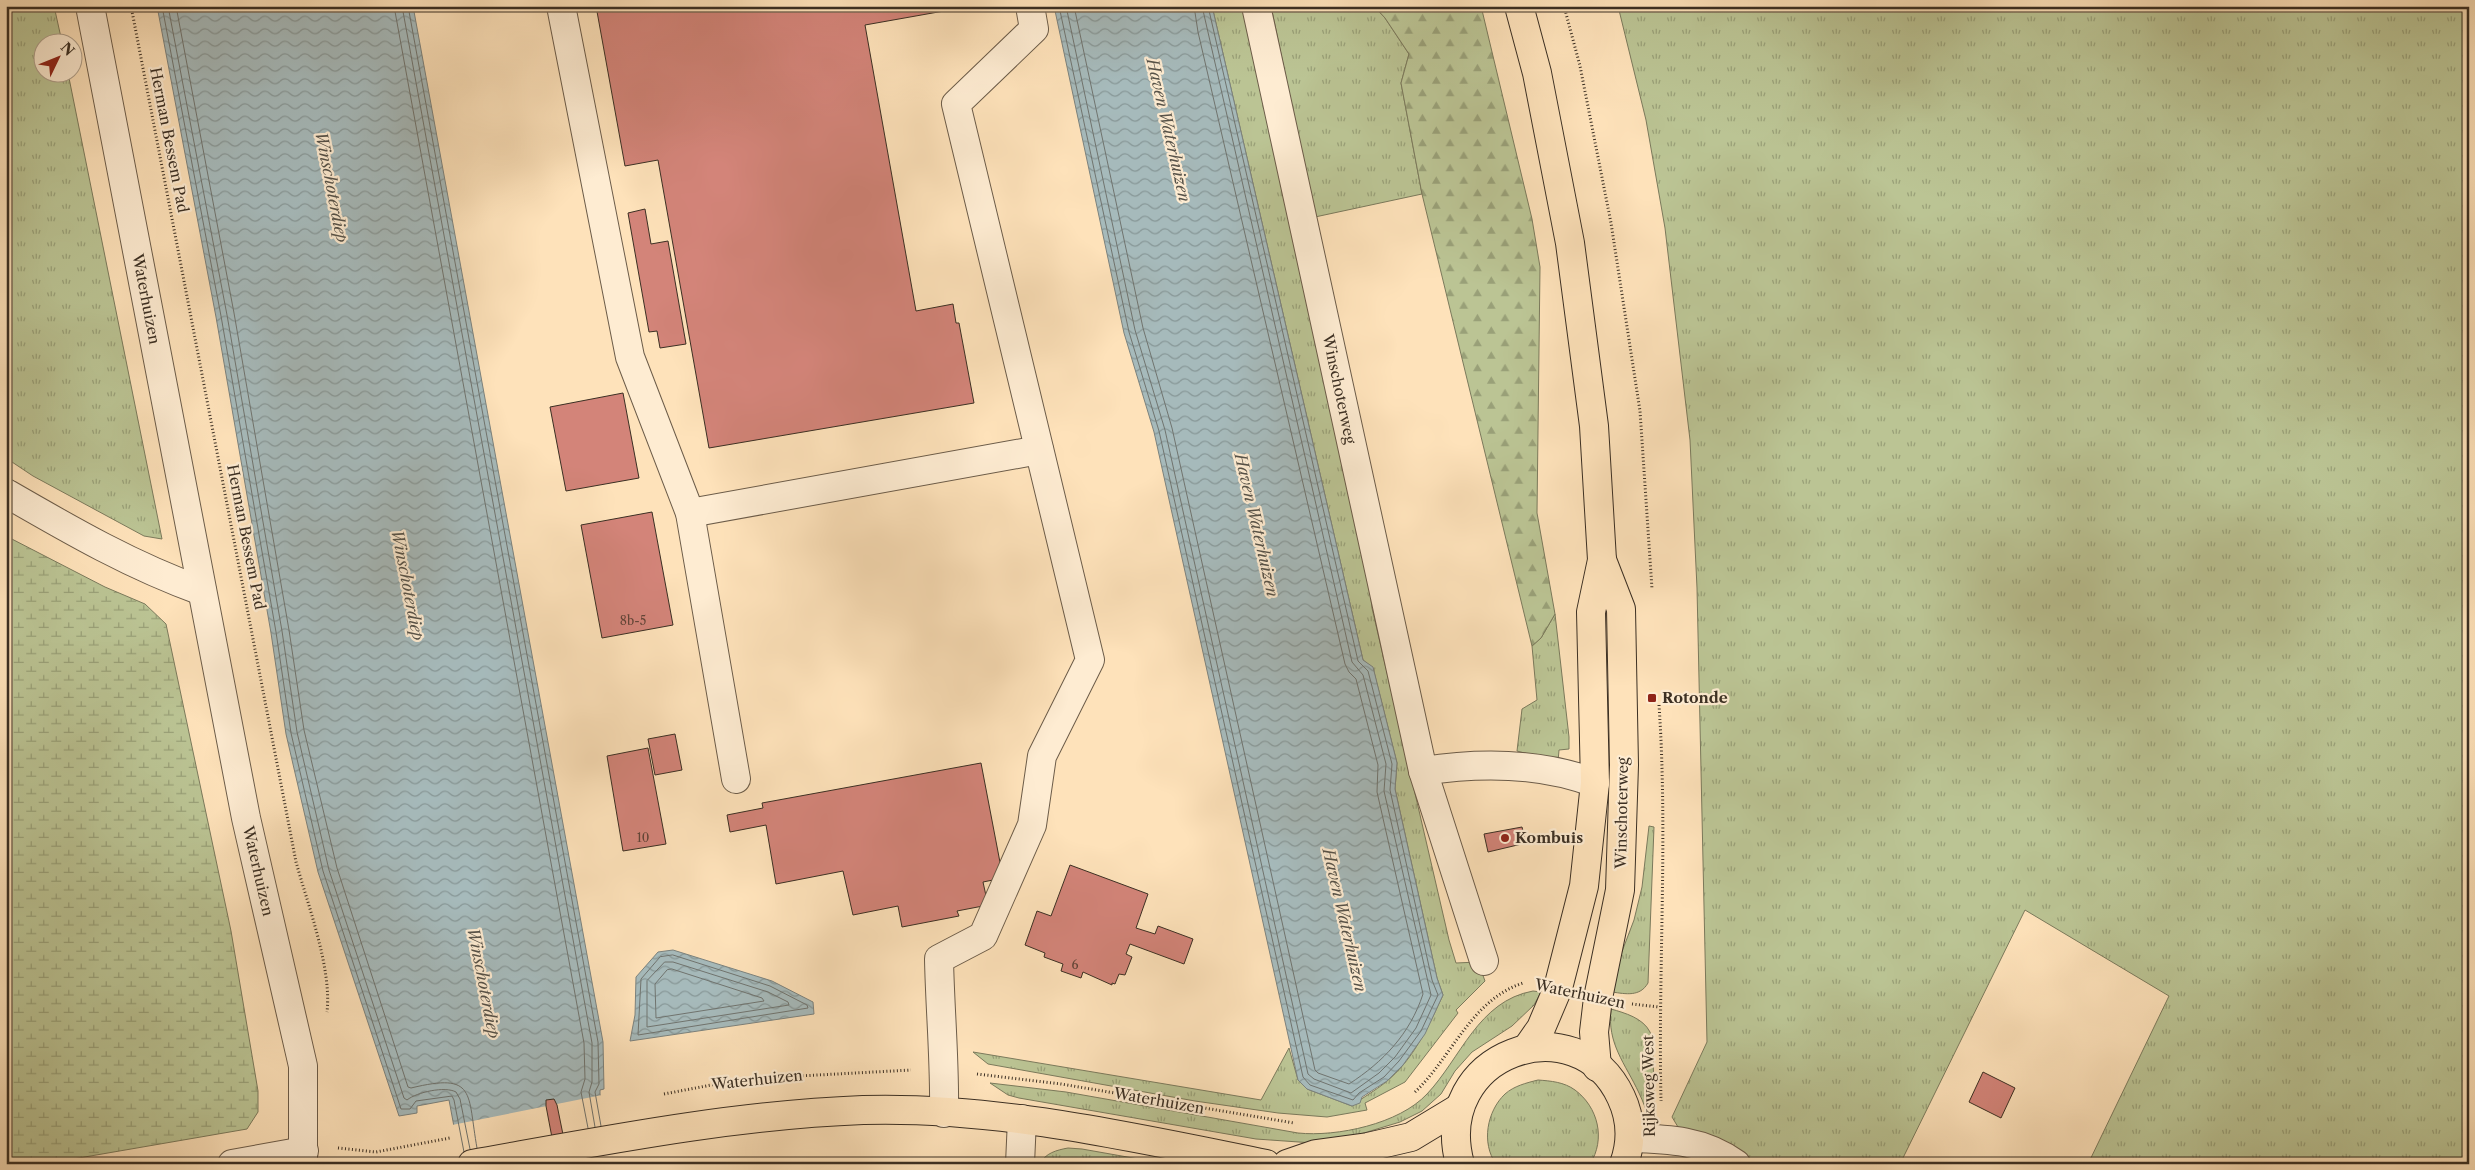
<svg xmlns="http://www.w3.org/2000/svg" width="2475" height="1170" viewBox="0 0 2475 1170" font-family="'Libre Caslon Text',serif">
<defs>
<pattern id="grass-tufts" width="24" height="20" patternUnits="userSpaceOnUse" patternTransform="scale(1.25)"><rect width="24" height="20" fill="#bbc494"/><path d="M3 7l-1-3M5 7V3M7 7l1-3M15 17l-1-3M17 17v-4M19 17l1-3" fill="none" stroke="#99a078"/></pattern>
<pattern id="forest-firs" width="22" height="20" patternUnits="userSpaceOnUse" patternTransform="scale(1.25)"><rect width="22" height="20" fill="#bbc494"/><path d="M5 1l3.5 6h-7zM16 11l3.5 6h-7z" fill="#99a078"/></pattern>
<pattern id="wetland-marsh" width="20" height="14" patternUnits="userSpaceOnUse" patternTransform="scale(1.25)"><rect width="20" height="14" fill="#bbc494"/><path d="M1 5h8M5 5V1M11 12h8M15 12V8" fill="none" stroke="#99a078"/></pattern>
<pattern id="water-waves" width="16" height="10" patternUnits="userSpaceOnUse" patternTransform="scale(1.25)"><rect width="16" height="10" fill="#a6babb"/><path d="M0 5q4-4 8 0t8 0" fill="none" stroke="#889898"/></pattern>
</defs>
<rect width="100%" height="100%" fill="#fee2ba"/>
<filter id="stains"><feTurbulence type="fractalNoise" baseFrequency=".004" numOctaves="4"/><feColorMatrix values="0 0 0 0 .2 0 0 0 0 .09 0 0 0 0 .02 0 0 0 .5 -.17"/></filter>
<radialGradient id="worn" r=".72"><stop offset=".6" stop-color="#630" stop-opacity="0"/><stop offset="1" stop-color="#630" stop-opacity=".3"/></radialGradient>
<g fill="url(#grass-tufts)" stroke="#7b7a5c">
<polygon points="6,6 54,6 62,42 42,42 42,72 68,73 162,539 144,536 33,476 6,458"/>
<path d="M1212 6H1245L1364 537 1372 608 1449 940 1456 963 1478 962 1485 981 1456 1010 1458 1013 1405 1082 1365 1103 1367 1110 1327 1117 1278 1113 1195 1101 988 1064 973 1052 1261 1100 1289 1048 1298 1080 1307 1089 1352 1106C1363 1097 1375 1091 1386 1082 1414 1059 1428 1027 1443 995L1437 978 1395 789 1397 763 1373 668 1363 660Z"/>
<polygon points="1271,6 1374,6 1385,18 1409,54 1401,83 1422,194 1315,217"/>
<path d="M1618 6H2469V1164H2088L2169 996 2025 910 1900 1164H1755C1734 1143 1706 1134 1678 1127L1672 1117 1707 1042 1697 588 1690 440 1665 228 1646 120Z"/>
<polygon points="1555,614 1569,737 1569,749 1559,750 1558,762 1517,751 1522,709 1537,700 1532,646 1541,638"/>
<path d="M1649 826 1654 827 1648 983C1640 997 1626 994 1612 992L1618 962 1634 920 1642 887Z"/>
<path d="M1533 991 1541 992 1534 1005 1512 1026 1472 1052 1455 1071 1441 1094 1422 1111 1400 1122 1354 1136 1313 1143 1256 1139 1019 1098 1008 1095 990 1083 1066 1092 1298 1133C1337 1137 1399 1124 1427 1094 1461 1058 1478 1001 1533 991Z"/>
<path d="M1611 1009C1625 1013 1643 1018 1650 1032 1654 1039 1654 1104 1654 1117L1649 1118C1646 1110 1643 1101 1639 1093 1625 1063 1607 1044 1611 1009Z"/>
<path d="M1538 1080C1551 1081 1564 1082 1575 1090 1598 1107 1606 1139 1590 1164H1496C1481 1143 1487 1111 1505 1094 1514 1086 1526 1083 1538 1080Z"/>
<path d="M1068 1148 1082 1149 1167 1164H1040C1045 1153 1057 1150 1068 1148Z"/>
<polygon points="1695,1156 1719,1164 1673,1164 1672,1160"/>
</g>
<polygon fill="url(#forest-firs)" stroke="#7b7a5c" points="1374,6 1481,6 1532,219 1540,267 1537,513 1555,614 1541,638 1532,646 1422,194 1401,83 1409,54 1385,18"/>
<polygon fill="url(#wetland-marsh)" stroke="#7b7a5c" points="6,536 105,587 145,604 166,624 231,931 258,1091 258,1112 247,1129 73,1159 30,1164 6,1164"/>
<g fill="url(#water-waves)" stroke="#7b827e">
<polygon points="157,6 413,6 603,1042 604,1089 600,1090 600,1094 613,1164 461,1164 449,1100 417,1106 417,1113 399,1116 318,872 286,734 271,633 216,317"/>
<polygon points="1054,6 1212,6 1363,660 1373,667 1397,763 1395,789 1437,978 1443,995 1425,1034 1403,1065 1387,1081 1362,1097 1360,1103 1352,1106 1307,1089 1298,1080 1154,432 1124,333"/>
<polygon points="673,950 772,981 813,1002 814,1014 630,1041 635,1015 636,977 658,952"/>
</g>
<polygon fill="#fee2ba" points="602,1095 614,1164 459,1164 452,1125"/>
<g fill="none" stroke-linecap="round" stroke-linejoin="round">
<g stroke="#70746f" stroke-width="1">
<polyline points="162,6 221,316 276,632 291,733 323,871 401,1109 410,1109 416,1101 452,1096 454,1100 464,1152"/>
<path d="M168 6 227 315 282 631 297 732 329 870 404 1098 407 1100C417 1092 445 1086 456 1092L460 1099 470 1149"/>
<path d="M176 6 234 313 289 630 304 730 337 868 408 1087 411 1088C477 1072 467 1093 477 1148"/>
<polyline points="394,6 584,1043 585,1079 581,1092 588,1128"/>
<polyline points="402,6 592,1043 592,1082 589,1092 595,1127"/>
<polyline points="408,6 598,1042 599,1084 595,1092 601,1126"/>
<polyline points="1059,6 1129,332 1159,431 1303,1077 1310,1085 1353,1100 1359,1093 1384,1077 1399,1061 1421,1031 1438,995 1432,980 1390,790 1392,764 1368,671 1358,661 1208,6"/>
<polyline points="1066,6 1135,330 1165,430 1308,1074 1314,1079 1351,1093 1379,1073 1395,1057 1416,1028 1431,995 1384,791 1386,764 1363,675 1352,662 1202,6"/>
<path d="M1074 6 1143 328 1172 428 1315 1070 1318 1073 1349 1084C1383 1062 1410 1034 1423 994L1377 792 1378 765 1356 679 1349 672 1345 664 1198 32 1194 6"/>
<polygon points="673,955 770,986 807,1005 808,1008 638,1035 641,979 660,957"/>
<polygon points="665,962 673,962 768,992 788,1002 789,1005 647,1027 647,981"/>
<polygon points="672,969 762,998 764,1001 656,1018 655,984 667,970"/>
</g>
</g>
<g fill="#d38479" stroke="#3b2f23">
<polygon points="596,6 972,6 865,25 916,311 953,304 956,323 959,323 974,403 709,448 658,160 625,166"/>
<polygon points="645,209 651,244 668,241 686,344 660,348 657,331 649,332 628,213"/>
<polygon points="623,393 639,478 566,491 550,407"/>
<polygon points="652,512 673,625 602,638 581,525"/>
<polygon points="675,734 682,770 655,775 648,739"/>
<polygon points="648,748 666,844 623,851 607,756"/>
<polygon points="981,763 1003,878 983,882 988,905 957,911 959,916 902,927 898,906 853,915 843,871 776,884 766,825 730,832 727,815 763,808 762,803"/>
<polygon points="1522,827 1526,843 1488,852 1484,834"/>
<polygon points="1070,865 1148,894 1136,928 1155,934 1158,926 1193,939 1184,964 1130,944 1126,954 1132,957 1125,975 1119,974 1115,984 1112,983 1112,985 1083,972 1081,978 1061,971 1063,964 1044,957 1045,953 1025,945 1037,911 1051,916"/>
<polygon points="1983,1072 2015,1088 2001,1118 1969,1102"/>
<polygon points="554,1099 557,1105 569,1164 557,1164 546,1106 546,1100"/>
</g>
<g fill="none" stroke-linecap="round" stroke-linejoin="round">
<defs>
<g id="minor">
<polyline points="90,6 246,818 303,1066 303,1164"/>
<polyline points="561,6 630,357 690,513 736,779"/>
<polyline points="1256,6 1423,771 1484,961"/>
<path d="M6 493C70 530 132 566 202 591"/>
<polyline points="690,513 1039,450"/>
<path d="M1423 771C1481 762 1539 762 1595 783"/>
<path d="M944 1113C945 1062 940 1010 939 959L983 936 1032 825 1042 756 1090 660 956 104 1034 29 1030 6"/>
<path d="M1630 1138C1669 1139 1703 1140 1736 1164"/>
<polyline points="232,1164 304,1151"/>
<polyline points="1020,1164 1022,1119"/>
</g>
<g id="major">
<polyline points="1519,6 1537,73 1570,243 1594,426 1602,560 1591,612 1595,783 1584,886 1558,988 1541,1028 1527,1048"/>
<polyline points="1597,1067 1594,1032 1598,998 1620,890 1624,765 1621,609 1602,560"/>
<path d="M472 1164C602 1141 732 1115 863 1110 997 1106 1136 1138 1266 1164"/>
<polyline points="1287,1164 1316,1154 1368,1147 1411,1137 1459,1108"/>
<path d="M1460 1164C1430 1053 1577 1002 1621 1097 1631 1118 1632 1142 1624 1164"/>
</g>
</defs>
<use href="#minor" stroke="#6c5c49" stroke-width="30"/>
<use href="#major" stroke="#3b2f23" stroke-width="30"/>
<g stroke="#3b2f23" stroke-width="3" stroke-dasharray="1 2.5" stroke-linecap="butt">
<path d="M131 6 296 862C308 905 332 969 327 1012"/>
<polyline points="1564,6 1580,66 1611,223 1640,411 1652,589"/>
<path d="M1659 705C1668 836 1658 969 1661 1101"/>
<polyline points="1632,1004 1659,1007"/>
<polyline points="977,1074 1061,1084 1294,1123"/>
<path d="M1415 1092C1452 1057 1471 1000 1523 983"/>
<polyline points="664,1094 743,1079 911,1070"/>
<polyline points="338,1148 376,1152 450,1138"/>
</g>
<use href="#minor" stroke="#feecd2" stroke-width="28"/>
<use href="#major" stroke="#fee2ba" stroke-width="28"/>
</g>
<g fill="#8f2418" stroke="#feecd2" stroke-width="2">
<rect x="1647" y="693" width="10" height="10" rx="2.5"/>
<circle cx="1505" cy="838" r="5"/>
</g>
<g text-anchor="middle" stroke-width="4.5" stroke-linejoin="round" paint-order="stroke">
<g font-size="12" fill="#614438">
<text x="633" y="625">8b-5</text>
<text x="643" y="842">10</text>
<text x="1075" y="969">6</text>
</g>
<g font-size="15" fill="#3b2f23" stroke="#feecd2">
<text transform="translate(169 140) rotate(79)" y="5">Herman Bessem Pad</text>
<text transform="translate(146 299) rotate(79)" y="5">Waterhuizen</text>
<text transform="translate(1339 389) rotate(78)" y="5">Winschoterweg</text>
<text transform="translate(246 537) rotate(79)" y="5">Herman Bessem Pad</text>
<text transform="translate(1622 813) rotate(-89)" y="5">Winschoterweg</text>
<text transform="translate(258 871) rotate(77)" y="5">Waterhuizen</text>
<text transform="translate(1580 994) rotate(12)" y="5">Waterhuizen</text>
<text transform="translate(757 1080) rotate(-6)" y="5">Waterhuizen</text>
<text transform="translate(1649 1086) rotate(-91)" y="5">Rijksweg West</text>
<text transform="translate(1159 1101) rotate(10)" y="5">Waterhuizen</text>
</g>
<g font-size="15" font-weight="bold" fill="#3b2f23" stroke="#feecd2" text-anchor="start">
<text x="1662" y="703">Rotonde</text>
<text x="1515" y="843">Kombuis</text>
</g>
<g font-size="16" font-style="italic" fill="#565249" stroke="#feecd2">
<text transform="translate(1169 130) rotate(77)" y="6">Haven Waterhuizen</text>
<text transform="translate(332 187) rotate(79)" y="6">Winschoterdiep</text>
<text transform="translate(1257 525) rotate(77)" y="6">Haven Waterhuizen</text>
<text transform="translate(408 585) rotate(79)" y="6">Winschoterdiep</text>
<text transform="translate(1345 920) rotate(77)" y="6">Haven Waterhuizen</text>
<text transform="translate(484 983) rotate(79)" y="6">Winschoterdiep</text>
</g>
</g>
<rect width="2475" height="1170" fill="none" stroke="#fee2ba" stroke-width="25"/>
<rect x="8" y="8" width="2460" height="1155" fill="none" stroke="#3b2f23" stroke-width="2.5"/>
<rect x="12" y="12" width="2450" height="1145" fill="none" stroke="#3b2f23"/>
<g transform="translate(58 58) rotate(47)"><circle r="24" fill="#feecd2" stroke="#b0a08c"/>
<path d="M0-4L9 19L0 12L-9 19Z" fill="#8f2418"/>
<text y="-8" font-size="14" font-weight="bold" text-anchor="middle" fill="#3b2f23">N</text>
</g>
<rect width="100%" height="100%" filter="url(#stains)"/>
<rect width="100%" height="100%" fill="url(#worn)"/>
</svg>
